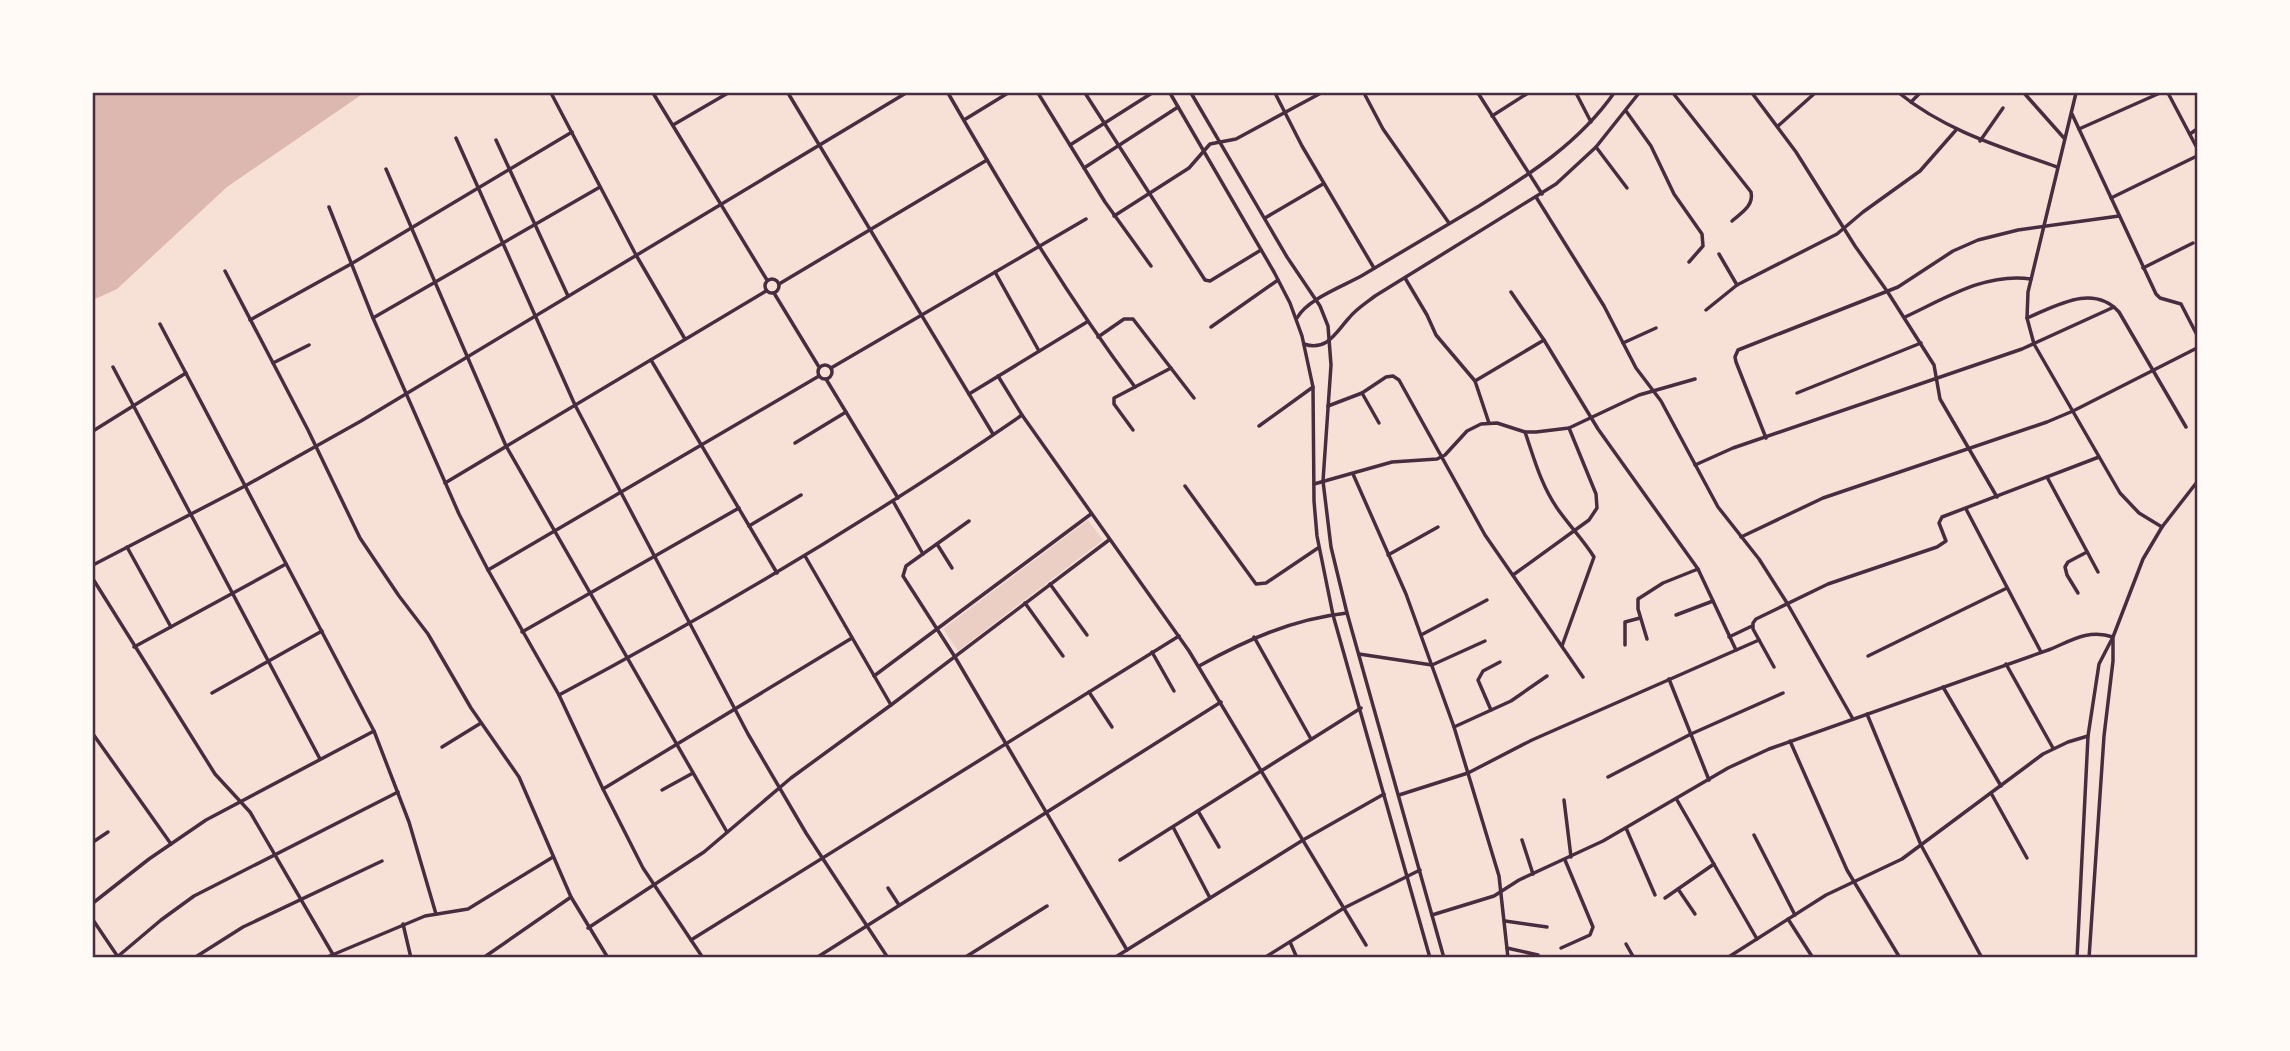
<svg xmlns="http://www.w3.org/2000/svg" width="2290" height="1051" viewBox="0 0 2290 1051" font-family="'DejaVu Sans',sans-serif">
<rect width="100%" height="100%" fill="#f7e1d7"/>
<polygon fill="#ebcfc5" points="1088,520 1103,540 958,651 943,629"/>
<polygon fill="#dcb8b0" points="93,93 364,93 227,187 117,289 93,300"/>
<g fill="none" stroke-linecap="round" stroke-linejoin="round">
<g stroke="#4a2c40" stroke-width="3.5">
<polyline points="551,93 636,255 685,339"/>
<polyline points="653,93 767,280"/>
<polyline points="788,93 993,434"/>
<path d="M948 93C1007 195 1064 292 1135 387"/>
<polyline points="1038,93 1105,202 1151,266"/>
<polyline points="1085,93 1205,280 1210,281 1261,250"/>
<polyline points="1170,93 1274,272 1290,303 1302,336 1313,387 1314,501 1317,536 1333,615 1430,958"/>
<polyline points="1191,93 1287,257 1320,306 1328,326 1331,365 1323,481 1331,547 1347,613 1444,958"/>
<polyline points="1275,93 1302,146 1374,268"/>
<polyline points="1364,93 1383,129 1449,223"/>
<polyline points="1478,93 1542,194"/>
<polyline points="1576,93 1591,122"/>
<path d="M1673 93 1751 192C1754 206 1741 213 1732 221"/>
<polyline points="1752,93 1796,152 1855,246 1887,291 1934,365 1940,399 1997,497"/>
<path d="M1899 93C1946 131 2001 147 2057 167"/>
<polyline points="2024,93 2064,138"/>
<polyline points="2076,93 2028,292 2027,318 2034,344 2120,493 2139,513 2162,527"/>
<polyline points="2168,93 2197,148"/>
<polyline points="1911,102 1920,93"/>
<polyline points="1626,111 1651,146 1674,194 1702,234 1703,246 1689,262"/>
<polyline points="2072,114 2156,294 2160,298 2181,304 2197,335"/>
<polyline points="1492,116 1528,93"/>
<polyline points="964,120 1008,93"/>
<polyline points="673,125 728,93"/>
<polyline points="1778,126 1815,93"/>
<polyline points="2079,129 2160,93"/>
<polyline points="2190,134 2197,129"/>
<polyline points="456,138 575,405 748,734 806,833 888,958"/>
<polyline points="496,140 568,296"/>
<polyline points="1980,141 2003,108"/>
<polyline points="1070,145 1152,93"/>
<polyline points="1596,147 1627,188"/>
<polyline points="1084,168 1178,107"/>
<polyline points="386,169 506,446 727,832"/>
<polyline points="1536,197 1604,306 1636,368 1661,401 1718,507 1759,559 1787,603 1853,719"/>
<polyline points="2111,198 2197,156"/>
<polyline points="329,207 373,318 459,514 488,570 559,695 603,789 643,868 703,958"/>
<polyline points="1114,216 1189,168 1210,144 1236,139 1321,93"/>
<polyline points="1265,218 1323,184"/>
<polyline points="1719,254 1737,285"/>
<polyline points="2143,268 2193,243"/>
<polyline points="225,271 308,430 360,538 399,596 428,634 471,708 519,777 571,897 608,958"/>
<polyline points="995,272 1039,351"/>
<polyline points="1405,278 1427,315 1436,335 1475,381 1489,423"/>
<circle cx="772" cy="286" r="7"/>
<polyline points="779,284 987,160"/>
<polyline points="1511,292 1544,340 1598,429 1698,569 1736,650"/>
<polyline points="774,293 819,367"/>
<polyline points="1706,310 1737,285 1837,234 1863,212 1920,171 1956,130"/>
<path d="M1905 317C1944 299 1986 272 2031 279"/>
<polyline points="373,318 600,187"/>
<path d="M1297 318C1307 299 1344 286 1363 275 1402 252 1440 229 1479 206 1530 174 1579 143 1614 93"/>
<path d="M2027 318C2056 306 2093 283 2119 312L2186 427"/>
<polyline points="250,320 351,264 572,132"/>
<polyline points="160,324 374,731 409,822 436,914"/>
<polyline points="1211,327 1278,280"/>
<polyline points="1098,337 1124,319 1133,319 1194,398"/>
<polyline points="1623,343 1656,328"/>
<path d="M1304 344C1327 352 1336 332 1349 318 1356 309 1366 303 1375 296L1556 184 1596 147 1639 93"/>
<polyline points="651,360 777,573"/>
<polyline points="273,363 309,345"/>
<circle cx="825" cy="372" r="7"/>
<polyline points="113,367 320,759"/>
<polyline points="831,368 1086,219"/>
<polyline points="998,376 1022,415 1189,651 1366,945"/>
<polyline points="826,379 898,498"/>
<polyline points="1475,381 1544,340"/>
<polyline points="1362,393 1379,423"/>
<polyline points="1797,393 1921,343"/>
<polyline points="969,394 1087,322"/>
<polyline points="1328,406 1362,393 1386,377 1393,376 1399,380 1485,535 1583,677"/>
<polyline points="1259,426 1313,387"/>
<polyline points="1133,430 1114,404 1114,398 1171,368"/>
<polyline points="93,431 186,373"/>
<path d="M1525 432C1534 458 1541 485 1557 508 1568 524 1585 542 1594 557L1562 646"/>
<polyline points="1766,438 1736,362 1735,357 1738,350 1898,287 1953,251 1978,240 2018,230 2119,216"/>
<polyline points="795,443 846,412"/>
<polyline points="1695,465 1733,448 2022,349 2114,307"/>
<polyline points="1353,474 1406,594 1454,727 1499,876 1508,958"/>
<polyline points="2047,477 2098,572"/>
<polyline points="445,483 766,291"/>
<polyline points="1314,484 1392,462 1437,459 1445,455 1467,431 1481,424 1497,423 1525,432 1536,432 1569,428 1639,395 1695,379"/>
<polyline points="1185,486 1256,584 1266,583 1318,548"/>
<polyline points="893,501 923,554"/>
<polyline points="1966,509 2041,652"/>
<polyline points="969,521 906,566 903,576 955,657 1127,950"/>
<polyline points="749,526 801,495"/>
<polyline points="1741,537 1823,498 2047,422 2073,411 2197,348"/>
<polyline points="937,544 952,568"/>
<polyline points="127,547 171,627"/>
<polyline points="1388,555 1438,527"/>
<polyline points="805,556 891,705"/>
<polyline points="93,565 245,486 361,421 906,93"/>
<polyline points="488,570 819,376"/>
<polyline points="1513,575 1589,520 1597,508 1596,494 1569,428"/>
<polyline points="93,579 215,774 250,812 335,958"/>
<polyline points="1050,584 1087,635"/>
<polyline points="2078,593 2067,575 2065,567 2068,562 2087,552"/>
<polyline points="1025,603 1063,656"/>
<polyline points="1676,615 1713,601"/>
<polyline points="522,632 739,508"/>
<polyline points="1421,635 1487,600"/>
<polyline points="1254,637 1311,739"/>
<polyline points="1729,637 1752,626"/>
<polyline points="1647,639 1638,609 1638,599 1663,583 1698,569"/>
<polyline points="1625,645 1625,622 1640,618"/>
<polyline points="134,647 286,564"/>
<polyline points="1152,652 1174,691"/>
<polyline points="1359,654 1432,665 1485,641"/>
<polyline points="1868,656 2007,588"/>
<polyline points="2006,664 2053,748"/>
<path d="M1199 666C1246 640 1293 619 1347 613"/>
<polyline points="1774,667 1753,629 1753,623 1756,619 1828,584 1937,547 1946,541 1939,523 1942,517 2099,457"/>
<polyline points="874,676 1091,514"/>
<polyline points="1669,679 1709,780"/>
<polyline points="1943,687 2001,786"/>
<polyline points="1089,692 1112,727"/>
<polyline points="212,693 322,631"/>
<path d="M559 695C718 610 873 518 1022 415"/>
<polyline points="1491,710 1478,680 1483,671 1500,662"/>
<polyline points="1867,714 1921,845 1982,958"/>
<polyline points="1454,727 1511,701 1547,676"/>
<polyline points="93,734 171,844"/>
<polyline points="1790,741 1847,870 1900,958"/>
<polyline points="442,747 481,723"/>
<polyline points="1608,777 1691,734 1783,693"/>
<polyline points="603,789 852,638"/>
<polyline points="662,790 693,773"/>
<polyline points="1991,793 2027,858"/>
<polyline points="1399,795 1468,773 1532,740 1759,640"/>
<polyline points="1564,800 1571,857"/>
<polyline points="1677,800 1757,939"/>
<polyline points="1198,811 1219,847"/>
<polyline points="1173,827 1210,898"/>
<polyline points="1626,828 1655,895"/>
<polyline points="1754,835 1795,915"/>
<polyline points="1522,840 1533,874"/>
<polyline points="93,842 108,832"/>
<polyline points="1120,860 1361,708"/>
<polyline points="888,888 899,905"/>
<polyline points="1678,889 1695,914"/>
<polyline points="1665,898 1714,864"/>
<polyline points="93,903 149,859 206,820 374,731"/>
<path d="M1432 915 1494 896 1519 880 1603 841 1728 768 1769 749 2051 649C2072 640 2089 629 2113 637"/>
<polyline points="1788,919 1813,958"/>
<polyline points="93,920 118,957"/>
<polyline points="1505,921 1547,927"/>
<polyline points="403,924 411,958"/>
<polyline points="588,928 704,852 791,778 891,705 1109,540"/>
<polyline points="691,940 1179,636"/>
<polyline points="1290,942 1297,958"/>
<polyline points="1626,944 1634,958"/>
<polyline points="1507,948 1538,955"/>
<polyline points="1561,948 1590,935 1593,927 1565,860"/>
<polyline points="116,958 161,920 194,896 398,792"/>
<polyline points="194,958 243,927 382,861"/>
<polyline points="325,958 425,916 468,909 553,857"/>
<polyline points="483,958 571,897"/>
<polyline points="816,958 1221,702"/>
<polyline points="964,958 1047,906"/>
<polyline points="1114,958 1303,840 1384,794"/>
<polyline points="1264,958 1344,908 1420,870"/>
<polyline points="1727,958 1826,895 1902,859 2043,754 2068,742 2088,736"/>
<polyline points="2077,958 2088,736 2099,664 2113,637 2143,559 2162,527 2197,482"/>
<polyline points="2089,958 2104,736 2113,661 2113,639"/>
</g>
</g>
<rect width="2290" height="1051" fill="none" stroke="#fffaf5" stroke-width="189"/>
<rect x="94" y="94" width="2102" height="862" fill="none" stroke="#4a2c40" stroke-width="2.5"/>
</svg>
